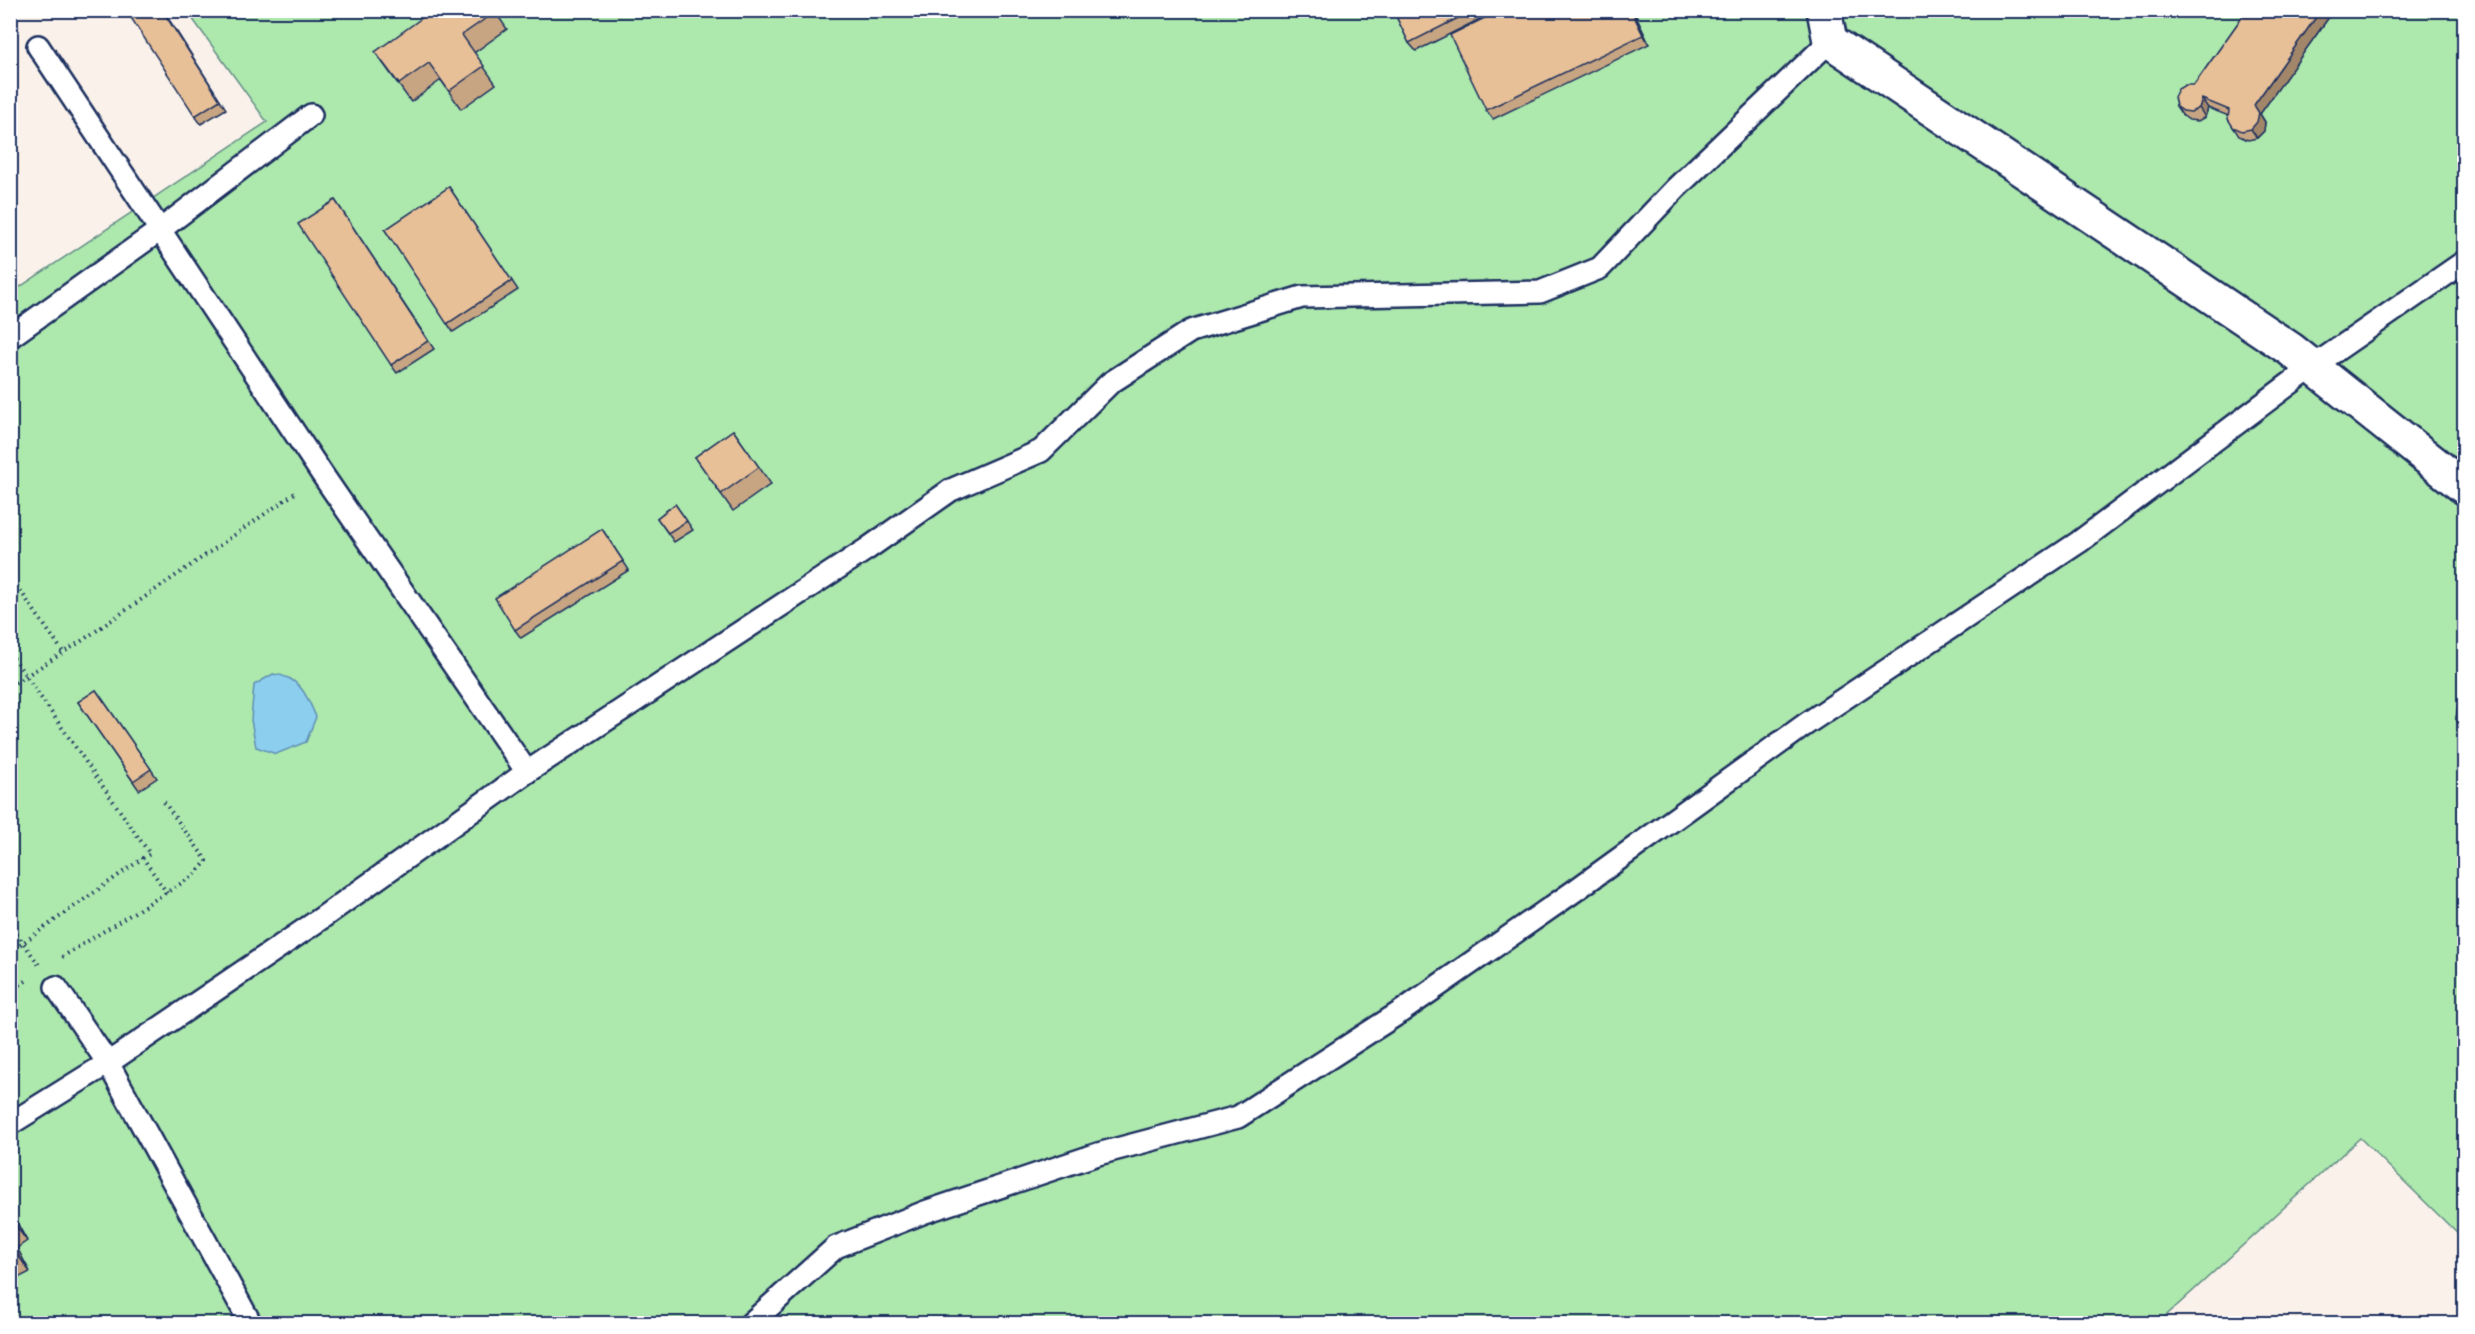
<svg xmlns="http://www.w3.org/2000/svg" width="2475" height="1334" viewBox="0 0 2475 1334" font-family="Mynerve,sans-serif">
<rect width="100%" height="100%" fill="#faf2ea"/>
<filter id="ink" filterUnits="userSpaceOnUse"><feTurbulence type="fractalNoise" baseFrequency=".0167" numOctaves="2"/><feDisplacementMap in="SourceGraphic" scale="12" xChannelSelector="R" yChannelSelector="G"/><feConvolveMatrix kernelMatrix="1 2 1 2 8 2 1 2 1" color-interpolation-filters="sRGB"/></filter>
<g filter="url(#ink)">
<polygon fill="#ade8ad" stroke="#648c86" stroke-width="1.5" points="187,11 2464,11 2464,1240 2360,1138 2158,1323 11,1324 11,293 267,122"/>
<path fill="#8cceed" stroke="#5f8eb4" stroke-width="1.5" d="M273 674C299 676 307 695 316 717L306 742 276 754 256 747 251 720 254 685Z"/>
<g fill="none" stroke-linecap="round" stroke-linejoin="round">
<defs>
<g id="lane">
<polyline points="38,46 322,474 527,772"/>
<polyline points="10,337 160,230 311,115"/>
<polyline points="56,987 108,1063 251,1324"/>
<polyline points="10,1124 108,1063 316,922 527,772 867,549 951,490 1041,451 1110,383 1191,331 1302,297 1540,292 1600,268 1676,188 1830,41"/>
<polyline points="750,1324 836,1247 925,1212 1098,1154 1238,1117 1402,1011 1573,892 1806,724 2079,542 2312,367 2464,262"/>
</g>
<polyline id="street" points="1824,10 1830,41 2290,349 2464,487"/>
</defs>
<use href="#lane" stroke="#1b2f5e" stroke-width="26"/>
<use href="#street" stroke="#1b2f5e" stroke-width="38"/>
<g stroke="#1b2f5e" stroke-width="4" stroke-dasharray="1.5 4.5" stroke-linecap="butt">
<polyline points="10,576 63,652"/>
<polyline points="10,653 150,854 143,858 167,893"/>
<polyline points="10,686 80,642 298,491"/>
<polyline points="10,924 39,965"/>
<polyline points="10,952 143,858"/>
<polyline points="62,957 193,876 207,861 164,802"/>
<polyline points="10,992 26,981"/>
</g>
<use href="#lane" stroke="#fff" stroke-width="21"/>
<use href="#street" stroke="#fff" stroke-width="33"/>
</g>
<g fill="#c7a582" stroke="#1b2f5e" stroke-width="1.5">
<polygon points="163,10 226,109 201,124 195,116"/>
<polygon points="494,10 507,29 474,53 496,84 461,109 441,80 411,102 375,52"/>
<polygon points="1393,10 1498,10 1416,51 1409,43"/>
<polygon points="1633,10 1649,44 1493,119 1486,110"/>
<polygon points="2247,10 2334,10 2260,114 2265,122 2264,131 2257,138 2248,140 2239,136 2233,127 2229,116 2208,108 2205,117 2198,121 2189,120 2182,115 2176,106 2194,85"/>
<polygon points="449,187 518,290 453,332 385,230"/>
<polygon points="335,200 434,349 397,373 391,365"/>
<polygon points="733,430 771,484 733,511 695,457"/>
<polygon points="675,504 693,530 674,542 657,518"/>
<polygon points="602,529 629,570 521,638 515,630"/>
<polygon points="2464,668 2464,731 2456,719"/>
<polygon points="96,690 157,778 139,790 78,702"/>
<polygon points="10,1210 27,1241 17,1248 30,1272 10,1282"/>
</g>
<g fill="#a2866a" stroke="#1b2f5e" stroke-width="1.5">
<polygon points="10,10 15,10 10,19"/>
<polygon points="1631,10 1633,10 1649,44 1643,35"/>
<polygon points="2321,10 2334,10 2260,114 2265,122 2264,131 2257,138 2251,129 2254,105"/>
<polygon points="2202,99 2208,108 2205,117 2199,108"/>
<polygon points="10,1210 27,1241 10,1218"/>
<polygon points="10,1239 17,1248 30,1272 12,1247 10,1245"/>
</g>
<g fill="#e7c097" stroke="#1b2f5e" stroke-width="1.5">
<polygon points="126,10 162,10 220,100 195,116"/>
<polygon points="433,10 494,10 495,12 462,35 484,66 449,91 429,63 399,84 375,52"/>
<polygon points="1393,10 1474,10 1409,43"/>
<polygon points="1501,10 1631,10 1643,35 1486,110 1450,35"/>
<polygon points="2247,10 2321,10 2254,105 2259,113 2257,122 2251,129 2242,131 2233,127 2228,119 2229,110 2202,99 2199,108 2191,112 2183,111 2176,106 2174,97 2178,89 2185,85 2194,85"/>
<polygon points="449,187 512,281 447,324 385,230"/>
<polygon points="335,200 428,341 391,365 298,224"/>
<polygon points="733,430 759,467 721,494 695,457"/>
<polygon points="675,504 687,521 668,533 657,518"/>
<polygon points="602,529 623,561 515,630 495,598"/>
<polygon points="2464,668 2464,720 2456,719"/>
<polygon points="96,690 151,769 133,781 78,702"/>
</g>
</g>
<rect width="2475" height="1334" fill="none" stroke="#fff" stroke-width="36"/>
<rect x="18" y="18" width="2439" height="1298" fill="none" stroke="#1b2f5e" stroke-width="2" filter="url(#ink)"/>
</svg>
